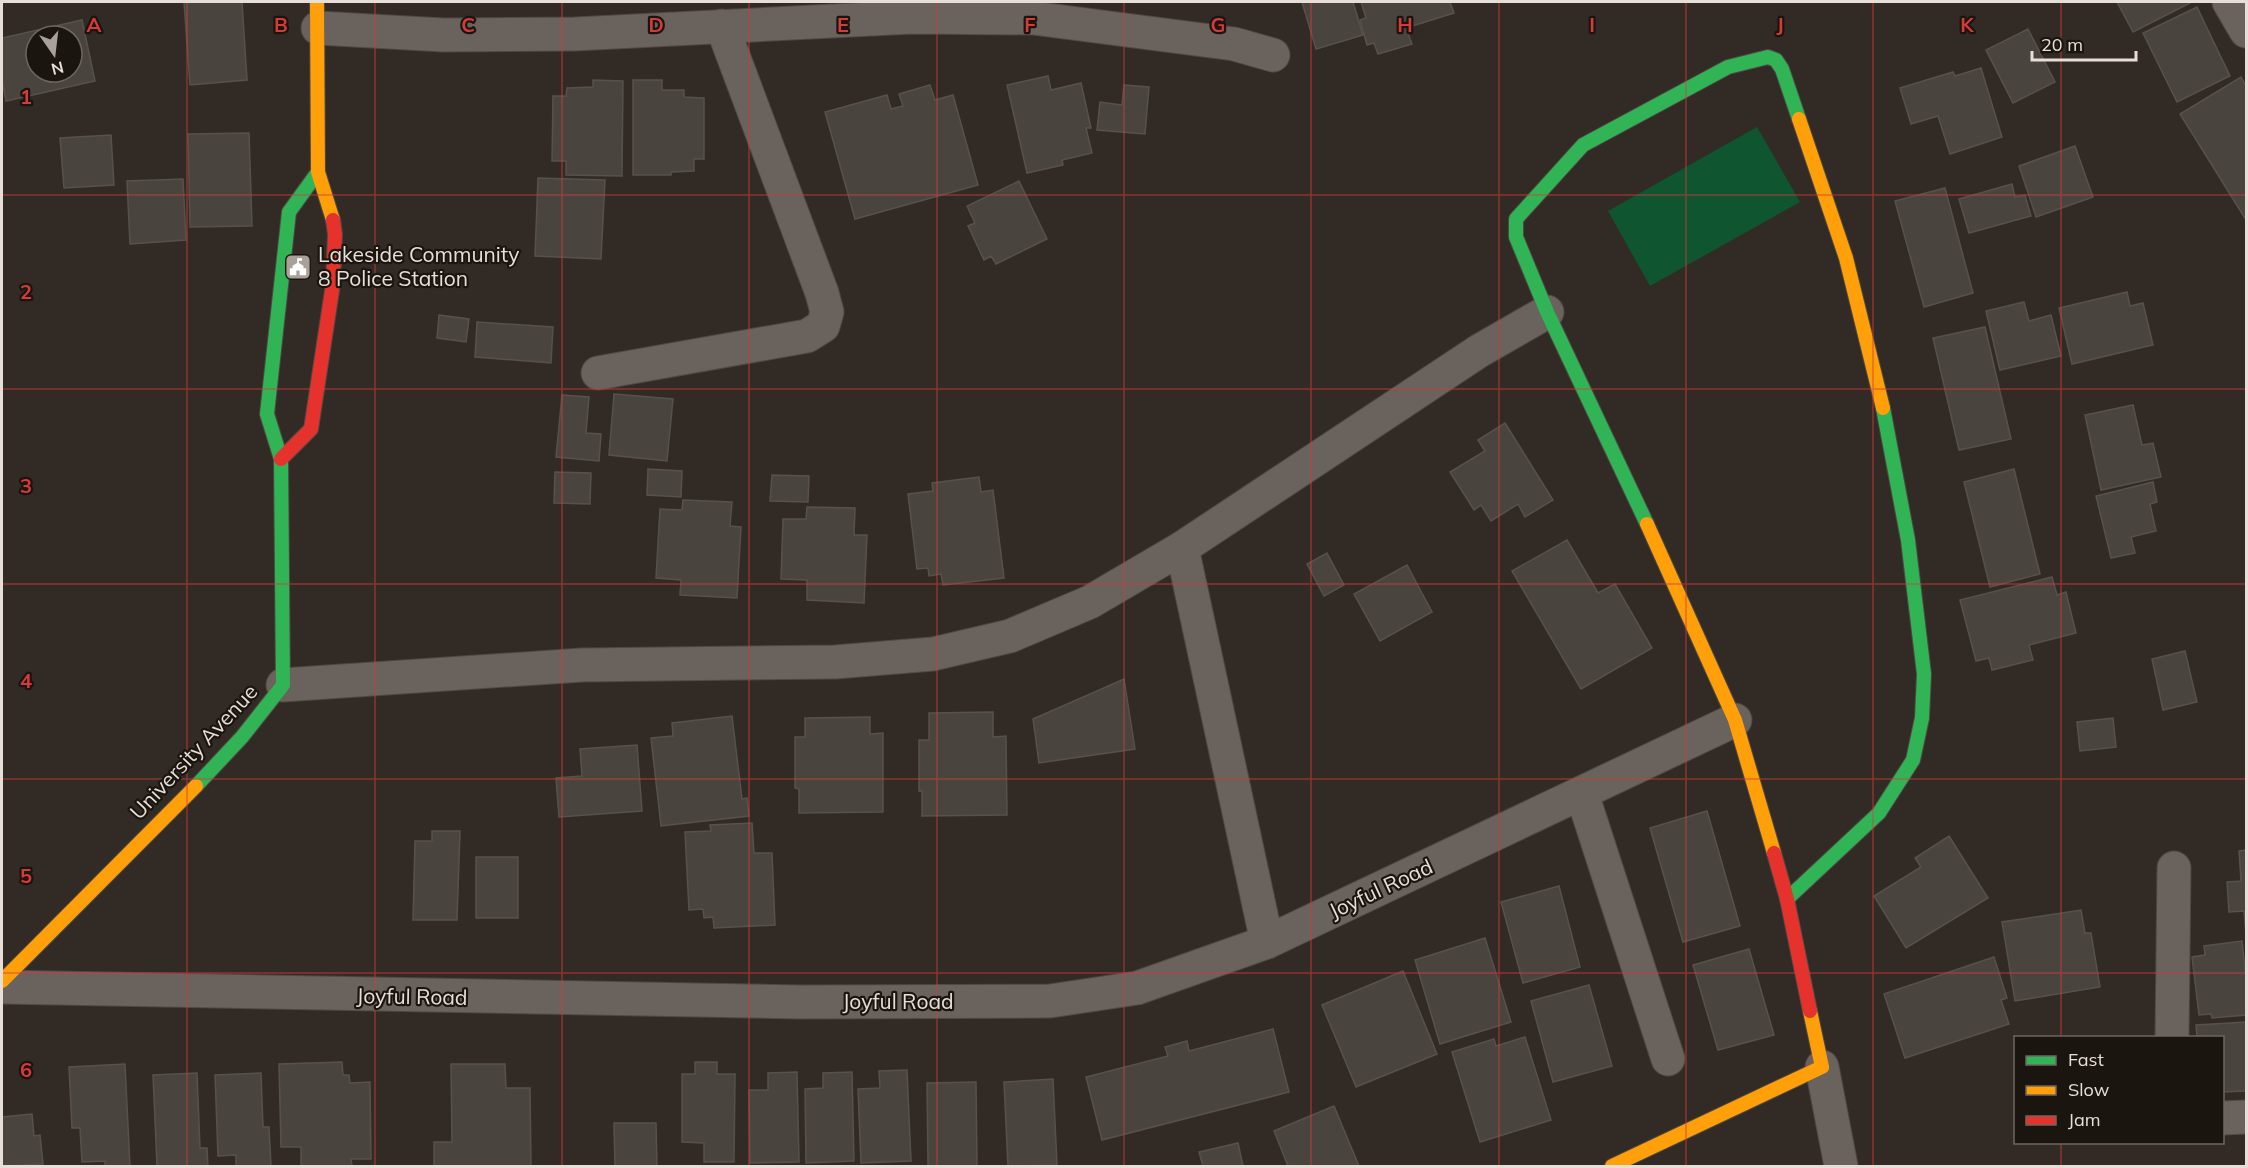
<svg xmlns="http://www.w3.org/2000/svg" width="2248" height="1168" viewBox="0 0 2248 1168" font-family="Mulish,sans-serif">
<rect width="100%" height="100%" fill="#322b25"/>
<polygon fill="#0f552f" points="1757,127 1800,202 1650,286 1608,211"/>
<g fill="#4a443f" stroke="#58514b" stroke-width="1.5" fill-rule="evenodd">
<polygon points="184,2 242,2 247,80 190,85"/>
<polygon points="1302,2 1353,2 1363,35 1316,49"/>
<polygon points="1361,2 1450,2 1454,13 1406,28 1412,44 1378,54 1374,43 1367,45 1360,20 1366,18"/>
<polygon points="2117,2 2189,2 2190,3 2133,32"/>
<polygon points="2197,7 2230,76 2177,102 2143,33"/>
<path d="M82 20 95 81 6 101 2 80V38ZM36 36H72V72H36Z"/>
<polygon points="2028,29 2055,82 2013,103 1986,50"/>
<polygon points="1981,68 2002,137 1950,154 1938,116 1911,124 1900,88 1953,72 1955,76"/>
<polygon points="1048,76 1051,90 1081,83 1091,128 1086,128 1092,153 1062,160 1063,165 1027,173 1007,85"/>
<polygon points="2241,77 2246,86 2246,220 2180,114"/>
<polygon points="593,80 623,81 622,176 566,175 566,161 552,161 553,96 566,96 567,88 593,87"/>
<polygon points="633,80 662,80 662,90 684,90 684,97 704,98 704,159 694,159 694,171 671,172 671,175 633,175"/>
<polygon points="930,85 935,100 953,95 978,185 855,219 825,112 887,95 891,109 903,106 899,94"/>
<polygon points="1124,85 1149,87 1145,134 1097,130 1100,102 1122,105"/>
<polygon points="249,133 252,226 190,227 188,134"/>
<polygon points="111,135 114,185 64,188 60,138"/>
<polygon points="2075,146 2093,197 2036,217 2019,166"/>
<polygon points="538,178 605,180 601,259 535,256"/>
<polygon points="183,179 186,240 130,244 127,181"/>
<polygon points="1019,181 1047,239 996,264 991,256 984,260 968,226 975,223 967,206"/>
<polygon points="2012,184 2015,197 2025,195 2031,216 1969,233 1959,199"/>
<polygon points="1945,188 1973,293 1924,307 1895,201"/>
<polygon points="2127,292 2130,306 2143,303 2153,345 2072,364 2059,308"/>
<polygon points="2024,302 2029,321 2051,315 2061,356 2000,370 1986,311"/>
<polygon points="439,315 469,319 466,342 437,338"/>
<polygon points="477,322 553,327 551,363 475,357"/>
<polygon points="1985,327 2011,439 1959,450 1933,338"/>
<polygon points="614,394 673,399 667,461 609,455"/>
<polygon points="562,395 589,397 586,433 601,434 599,461 556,457"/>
<polygon points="2133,405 2142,445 2153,443 2161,477 2101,490 2085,415"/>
<polygon points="1505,423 1553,500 1525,517 1518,504 1491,521 1481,505 1474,510 1450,472 1485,451 1478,440"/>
<polygon points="648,469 682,471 681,497 647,495"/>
<polygon points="2014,469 2040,574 1990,587 1964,482"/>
<polygon points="555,472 591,473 590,504 554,503"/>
<polygon points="772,475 809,476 808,502 770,501"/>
<polygon points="979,477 981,492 993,490 1004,578 943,585 941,574 929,576 928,568 917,569 908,494 933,491 932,483"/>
<polygon points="2153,482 2157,502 2150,504 2156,531 2131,537 2135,553 2111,558 2096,496"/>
<polygon points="683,500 732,502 730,526 741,527 737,598 680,595 681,580 656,578 660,509 682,510"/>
<polygon points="807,507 855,508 854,535 867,535 864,603 807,600 807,580 781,579 783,519 806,519"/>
<polygon points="1567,540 1598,593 1615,584 1652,648 1581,689 1512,571"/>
<polygon points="1327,553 1344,585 1324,596 1307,564"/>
<polygon points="1407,565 1432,612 1380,641 1354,594"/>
<polygon points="2052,577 2057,595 2066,592 2076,633 2029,645 2033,660 1992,670 1989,658 1976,661 1960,600"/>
<polygon points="2185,651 2197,702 2163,710 2152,659"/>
<polygon points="1124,679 1135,749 1039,763 1033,719"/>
<polygon points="993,712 993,737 1006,736 1007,815 922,816 922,791 919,791 919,740 929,740 929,713"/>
<polygon points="732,716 742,799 747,798 749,816 661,826 651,738 673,736 672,723"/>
<polygon points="870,717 870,734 883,733 883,812 799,813 799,789 795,788 795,737 805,737 805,718"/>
<polygon points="2113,718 2116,747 2080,751 2077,722"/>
<polygon points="637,745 642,811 559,817 556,778 582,776 580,749"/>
<polygon points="1707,811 1740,926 1683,942 1650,828"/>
<polygon points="752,823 754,853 772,853 775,925 714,928 713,917 704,918 703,909 689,910 685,832 711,831 710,825"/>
<polygon points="432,831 460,831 457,920 413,920 415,841 432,841"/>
<polygon points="1949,836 1988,898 1906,948 1874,896 1921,867 1915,858"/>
<polygon points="2246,850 2246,934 2244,911 2229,912 2227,882 2241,881 2239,851"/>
<rect x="476" y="857" width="42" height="61"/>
<polygon points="1559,886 1580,967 1523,983 1501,902"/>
<polygon points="2081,910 2085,933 2091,933 2100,987 2015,1001 2002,922"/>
<polygon points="1485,938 1511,1022 1440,1044 1415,960"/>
<polygon points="2242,941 2246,978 2246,1015 2212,1018 2211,1014 2199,1015 2192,957 2205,955 2204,946"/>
<polygon points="1749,949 1774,1035 1718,1050 1693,965"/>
<polygon points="1994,957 2007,998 2001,1000 2009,1024 1905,1058 1884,994"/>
<polygon points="1403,971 1437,1054 1356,1087 1322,1005"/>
<polygon points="1589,985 1612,1066 1553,1082 1531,1001"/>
<polygon points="2246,1022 2246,1091 2222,1092 2222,1038 2197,1038 2196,1025"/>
<polygon points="1273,1029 1289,1092 1102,1140 1086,1077 1168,1056 1165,1047 1187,1041 1189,1051"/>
<polygon points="1525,1037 1551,1120 1480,1142 1452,1052 1494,1039 1496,1046"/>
<polygon points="342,1062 343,1075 349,1075 350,1083 370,1082 371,1159 351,1159 352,1166 301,1166 301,1147 281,1147 279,1064"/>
<polygon points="695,1062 717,1062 717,1074 735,1074 734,1162 704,1162 704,1143 682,1142 682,1074 695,1074"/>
<polygon points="125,1064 130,1166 105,1166 105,1161 82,1162 80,1128 72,1128 69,1067"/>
<polygon points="451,1064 505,1064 506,1088 530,1088 531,1166 434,1166 434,1142 452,1142"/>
<polygon points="907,1070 911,1161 861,1163 858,1089 880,1088 879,1071"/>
<polygon points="797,1072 799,1162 750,1163 749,1090 768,1090 768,1073"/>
<polygon points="852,1072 854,1161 806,1163 805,1089 823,1088 823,1073"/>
<polygon points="197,1073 200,1148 207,1148 208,1166 157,1166 153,1075"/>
<polygon points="261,1073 263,1127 269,1127 271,1166 236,1166 236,1155 218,1156 215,1075"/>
<polygon points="1053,1079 1057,1165 1008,1166 1004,1082"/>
<polygon points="976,1082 977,1166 928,1166 927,1083"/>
<polygon points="1334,1106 1359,1166 1288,1166 1274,1131"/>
<polygon points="32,1114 34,1136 40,1135 43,1164 2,1166 2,1117"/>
<polygon points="614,1123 656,1123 657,1166 615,1166"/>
<polygon points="1238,1143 1243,1166 1203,1166 1199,1152"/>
</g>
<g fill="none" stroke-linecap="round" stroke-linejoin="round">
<defs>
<g id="street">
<polyline points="2229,2 2246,31"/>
<polyline points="318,28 443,35 575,34 912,17 1033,18 1234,44 1273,55"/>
<polyline points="598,373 807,336 823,326 827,312 822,293 722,26"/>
<polyline points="1182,548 1267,942"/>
<polyline points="283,685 582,665 835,662 933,654 1010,636 1090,602 1182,548 1479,351 1547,312"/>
<polyline points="1582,794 1668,1059"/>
<polyline points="2,987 802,1002 1050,1001 1137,988 1267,942 1735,720"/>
<polyline points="2172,1038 2174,868"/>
<polyline points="1822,1067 1841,1166"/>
<polyline points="2222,1118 2246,1117"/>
</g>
<g id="fast">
<polyline points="1647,524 1547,312 1516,237 1516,219 1583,145 1728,67 1768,57 1776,60 1782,69 1799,119"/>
<polyline points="196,786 242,737 283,685 281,459 267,414 289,212 318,172"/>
<polyline points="1787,899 1879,813 1913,760 1922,718 1924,674 1908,540 1883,408"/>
</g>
<g id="slow">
<polyline points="317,2 318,172 333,220"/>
<polyline points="1799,119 1846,258 1883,408"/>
<polyline points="1647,524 1735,720 1774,853"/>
<polyline points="2,981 196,786"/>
<polyline points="1612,1166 1822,1067 1810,1011"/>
</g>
<g id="jam">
<polyline points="281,459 311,429 333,284 335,234 333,220"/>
<polyline points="1774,853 1787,899 1810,1011"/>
</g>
</defs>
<use href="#street" stroke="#4f4843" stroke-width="35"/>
<use href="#fast" stroke="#4f4843" stroke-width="16"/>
<use href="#slow" stroke="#4f4843" stroke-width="16"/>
<use href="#jam" stroke="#4f4843" stroke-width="16"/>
<use href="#street" stroke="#69625d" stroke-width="33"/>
<use href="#fast" stroke="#30b455" stroke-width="14"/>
<use href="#slow" stroke="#ff9f0a" stroke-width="14"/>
<use href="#jam" stroke="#e5322d" stroke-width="14"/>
</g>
<path fill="none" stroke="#d83a3a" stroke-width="1.5" stroke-opacity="0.55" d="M187 2V1166M375 2V1166M562 2V1166M749 2V1166M937 2V1166M1124 2V1166M1311 2V1166M1499 2V1166M1686 2V1166M1873 2V1166M2061 2V1038M2 195H2246M2 389H2246M2 584H2246M2 779H2246M2 973H2246M2061 1142V1166"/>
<defs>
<symbol id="civic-square" viewBox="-11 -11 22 22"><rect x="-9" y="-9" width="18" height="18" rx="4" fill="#a8a099" stroke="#1b1510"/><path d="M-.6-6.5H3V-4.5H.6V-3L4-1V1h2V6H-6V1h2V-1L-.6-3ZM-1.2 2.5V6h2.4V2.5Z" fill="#fff"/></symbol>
</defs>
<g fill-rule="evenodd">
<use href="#civic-square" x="283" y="252" width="30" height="30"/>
</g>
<g text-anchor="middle" stroke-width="4.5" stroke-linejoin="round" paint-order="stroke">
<g font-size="21" fill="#e7dfd7" stroke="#1b1510" text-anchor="start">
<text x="318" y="262">Lakeside Community<tspan x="318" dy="24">8 Police Station</tspan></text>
</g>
<g font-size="21" fill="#e7dfd7" stroke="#1b1510">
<text transform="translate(194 752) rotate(-47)" y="7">University Avenue</text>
<text transform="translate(1381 889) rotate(-25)" y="7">Joyful Road</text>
<text transform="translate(412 997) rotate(1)" y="7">Joyful Road</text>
<text x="898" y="1009">Joyful Road</text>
</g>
</g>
<g font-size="20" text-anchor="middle" font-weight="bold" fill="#d83a3a" stroke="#1b1510" stroke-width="4.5" stroke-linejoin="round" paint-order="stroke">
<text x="94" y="32">A</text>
<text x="281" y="32">B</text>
<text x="468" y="32">C</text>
<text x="656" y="32">D</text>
<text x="843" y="32">E</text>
<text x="1030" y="32">F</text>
<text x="1218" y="32">G</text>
<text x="1405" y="32">H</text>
<text x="1592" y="32">I</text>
<text x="1780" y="32">J</text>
<text x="1967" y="32">K</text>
<text x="26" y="104">1</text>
<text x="26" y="299">2</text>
<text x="26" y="493">3</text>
<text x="26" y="688">4</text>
<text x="26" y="883">5</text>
<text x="26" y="1077">6</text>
</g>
<rect width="2248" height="1168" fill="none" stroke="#e7dfd7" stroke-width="6"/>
<rect x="2014" y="1036" width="210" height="108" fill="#1b1510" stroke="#6d6660" stroke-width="1.5"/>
<rect x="2026" y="1056" width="30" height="9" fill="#30b455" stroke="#6d6660" stroke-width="1.5"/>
<text x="2068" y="1066" font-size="18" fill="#e7dfd7">Fast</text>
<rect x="2026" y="1086" width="30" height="9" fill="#ff9f0a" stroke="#6d6660" stroke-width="1.5"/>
<text x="2068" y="1096" font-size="18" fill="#e7dfd7">Slow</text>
<rect x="2026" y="1116" width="30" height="9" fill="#e5322d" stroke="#6d6660" stroke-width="1.5"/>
<text x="2068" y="1126" font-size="18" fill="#e7dfd7">Jam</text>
<g transform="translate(54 54) rotate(166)"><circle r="28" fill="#1b1510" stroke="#6d6660" stroke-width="1.5"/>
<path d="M0-4.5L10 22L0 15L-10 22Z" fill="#a8a099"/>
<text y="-9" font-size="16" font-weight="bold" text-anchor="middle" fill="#e7dfd7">N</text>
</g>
<path d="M2032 51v9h104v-9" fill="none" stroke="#e7dfd7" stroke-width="3"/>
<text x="2041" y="51" font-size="18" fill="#e7dfd7" stroke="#1b1510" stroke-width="4.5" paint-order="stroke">20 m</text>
</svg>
